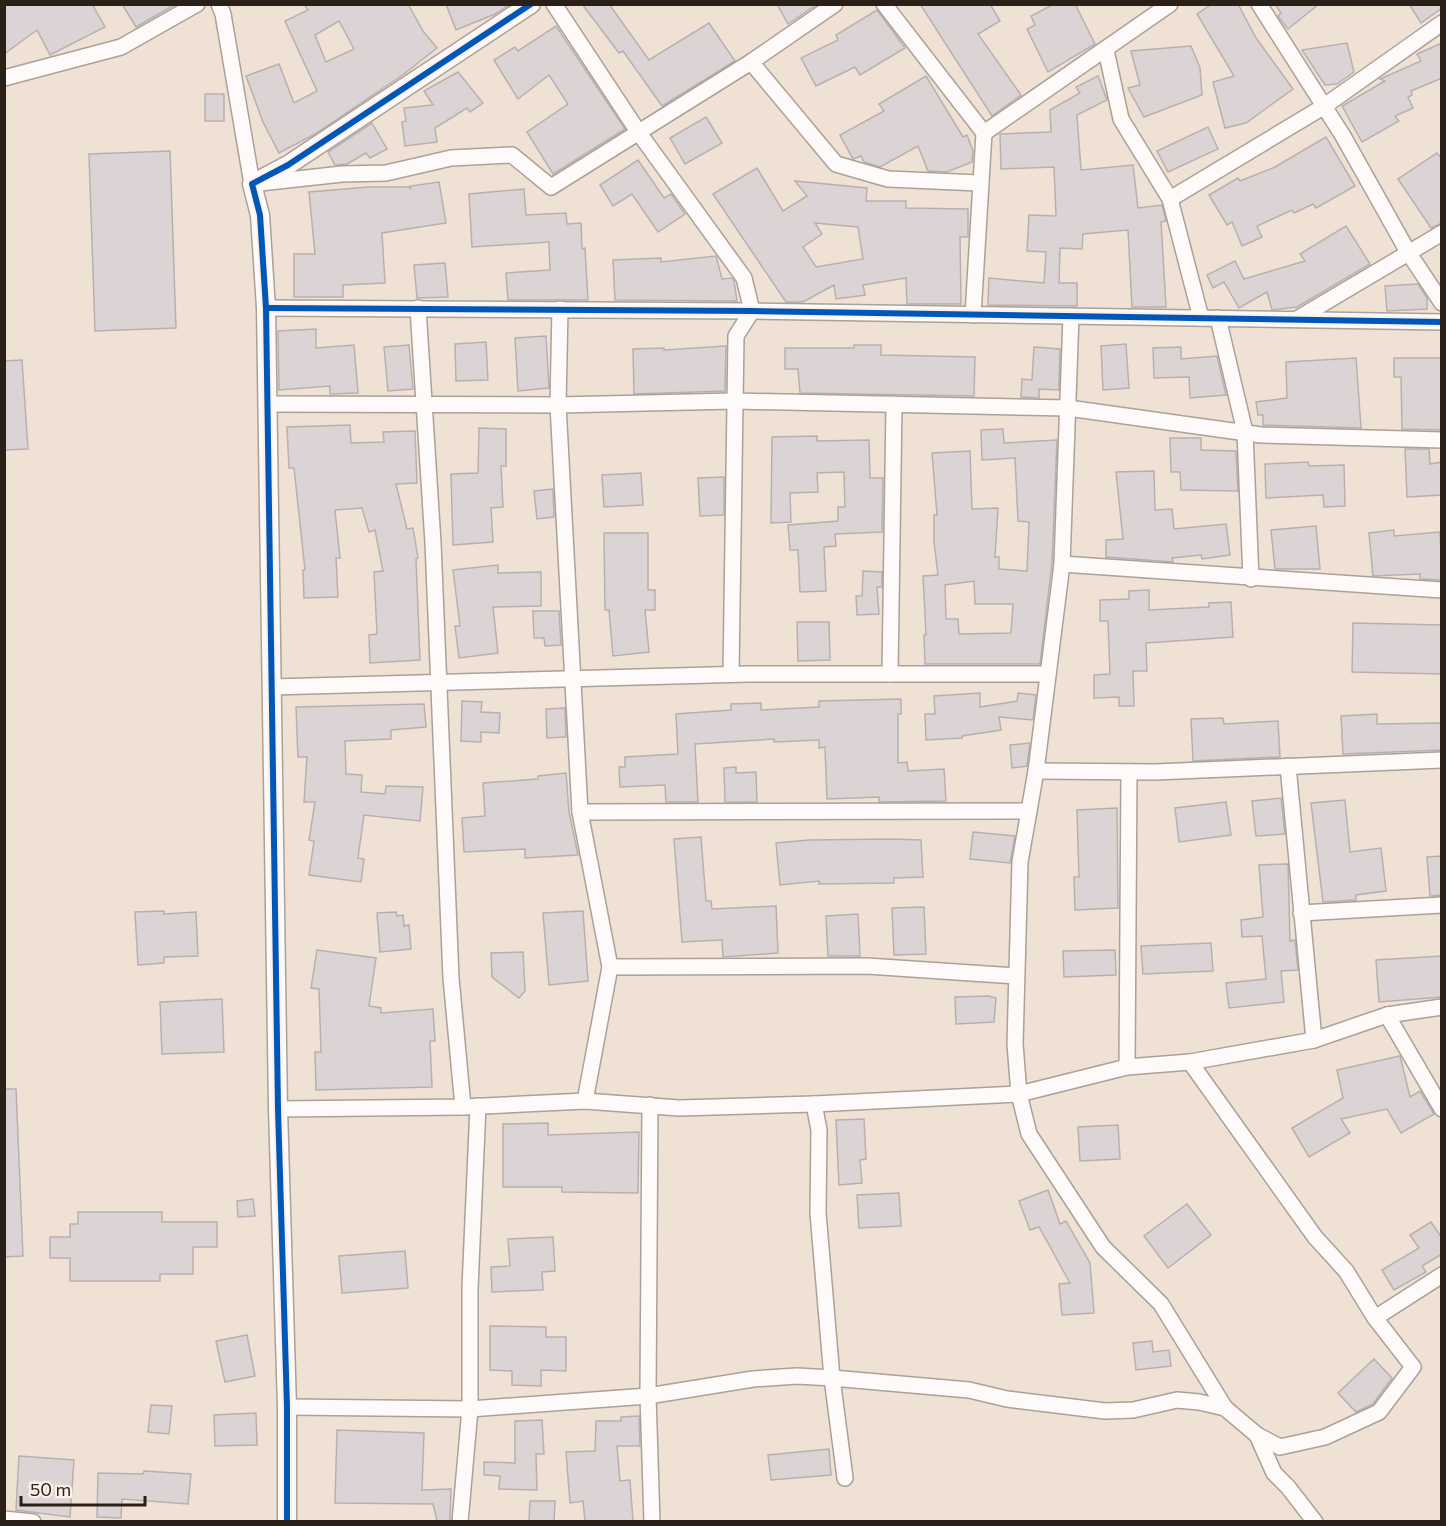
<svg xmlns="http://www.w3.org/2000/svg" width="1446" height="1526" viewBox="0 0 1446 1526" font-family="Commissioner,sans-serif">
<rect width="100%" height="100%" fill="#f0e1d5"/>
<g fill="#dcd4d4" stroke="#b8b0b0" stroke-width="1.5" fill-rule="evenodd">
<polygon points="4,4 92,4 105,27 50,55 37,30 4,54"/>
<polygon points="122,4 176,4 136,27"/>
<path d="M304 4H408L423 31 437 48 404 74 315 134 279 153 263 122 246 76 279 64 294 103 317 91 285 21 308 10ZM339 21 354 49 326 62 315 35Z"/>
<polygon points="446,4 510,4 495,14 456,30"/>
<polygon points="582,4 609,4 649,60 709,23 735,61 662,106 623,51 619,53"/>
<polygon points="777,4 817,4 788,24"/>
<polygon points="920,4 990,4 1000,21 978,34 1021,95 992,116"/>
<polygon points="1054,4 1075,4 1095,44 1048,72 1027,29 1035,25 1031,16"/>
<polygon points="1212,4 1238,4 1256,38 1293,89 1246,123 1225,128 1213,82 1234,76 1197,14"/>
<polygon points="1275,4 1319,4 1288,29 1278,16 1281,13"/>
<polygon points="1409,4 1442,4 1442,8 1421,23"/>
<polygon points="877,10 905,48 860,75 855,67 816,86 801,58 838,40 836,35"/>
<polygon points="556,26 625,129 553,174 527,132 568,104 549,75 518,99 494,60 515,47 518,51"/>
<polygon points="1347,43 1354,72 1337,84 1325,85 1302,50"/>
<polygon points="1442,43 1442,78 1411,91 1412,95 1408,97 1413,108 1395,116 1399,121 1362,142 1342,106 1385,81 1380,79 1421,61 1417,54"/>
<polygon points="1191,46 1200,68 1202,95 1144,117 1128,88 1140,85 1131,51"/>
<polygon points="458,72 483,103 470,112 467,108 435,128 437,142 405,146 402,122 406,121 404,108 433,105 424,91"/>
<polygon points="926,76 963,137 967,135 973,151 972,162 947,172 928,171 918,146 880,167 864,162 861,156 853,159 840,135 884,111 879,104"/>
<polygon points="1098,76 1107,100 1077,115 1081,170 1133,165 1138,208 1162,205 1166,221 1161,222 1166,307 1132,307 1128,230 1083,234 1082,249 1060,248 1059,283 1077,283 1077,306 988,305 989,278 1044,283 1046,252 1027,251 1029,215 1056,216 1054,167 1001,169 1000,134 1051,132 1050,110 1080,93 1076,87"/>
<rect x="205" y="94" width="19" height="27"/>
<polygon points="706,117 722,143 685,164 670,138"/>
<polygon points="372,123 387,149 370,158 366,153 347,164 335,165 328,152"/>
<polygon points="1208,127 1218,149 1168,172 1157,151"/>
<polygon points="1326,137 1355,186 1316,208 1313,204 1294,213 1292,210 1257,226 1262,237 1242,246 1232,222 1227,225 1209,195 1238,178 1240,181 1275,167"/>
<polygon points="170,151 176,328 95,331 89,154"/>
<polygon points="1437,153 1442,159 1442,223 1431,228 1398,179"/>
<polygon points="638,160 664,198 671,194 685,214 658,232 632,194 613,206 600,185"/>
<path d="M757 168 783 211 807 196 795 181 867 188 866 201H906V208L968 209V237H960L961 304H907L906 278 863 285 865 295 836 299 834 285 803 302H786L713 194ZM815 223 858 227 863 259 816 267 803 247 822 234Z"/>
<polygon points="439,182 446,223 382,233 385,283 343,285 343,297 294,297 294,254 315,254 309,192 369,187 409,187 411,189 410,186"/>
<polygon points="524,189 526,215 566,213 567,224 581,223 582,249 585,248 588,300 508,300 506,273 550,270 549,242 472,247 469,194"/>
<polygon points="1346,226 1370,264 1297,307 1272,310 1267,292 1239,308 1224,282 1213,288 1207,275 1235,261 1244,279 1305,261 1300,254"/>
<polygon points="716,256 722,279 732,278 734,281 737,301 615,300 613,260 661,258 661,262"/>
<polygon points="445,263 448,297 417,298 414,265"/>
<polygon points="1418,284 1427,298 1427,309 1387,311 1385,286"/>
<polygon points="316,329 316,348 354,345 358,393 330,394 330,386 279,390 278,331"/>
<polygon points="546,336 549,388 518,391 515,338"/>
<polygon points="486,342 488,380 456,381 455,344"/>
<polygon points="1126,344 1129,388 1103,390 1101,346"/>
<polygon points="409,345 413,389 388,391 384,347"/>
<polygon points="854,345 881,345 881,355 975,357 974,396 800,393 798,369 785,369 785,348 854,348"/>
<polygon points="726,346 725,391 634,394 633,349 664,348 664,350"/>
<polygon points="1034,347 1060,349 1059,390 1039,389 1039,398 1021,397 1022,379 1032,380"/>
<polygon points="1181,347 1181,359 1217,356 1226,395 1190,398 1189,377 1154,378 1153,348"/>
<polygon points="1356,358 1361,428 1263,425 1263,415 1258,415 1256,402 1287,398 1286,362"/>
<polygon points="1394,358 1442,358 1442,430 1402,429 1401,377 1394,377"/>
<polygon points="22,360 28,449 4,450 4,361"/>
<polygon points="350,425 351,443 384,442 383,432 415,431 417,483 396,484 407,529 413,528 418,558 416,559 420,660 370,663 369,635 377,634 374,572 383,571 375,530 369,532 362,508 335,510 340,558 336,558 338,597 304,598 303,570 305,570 294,468 289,468 287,427"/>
<polygon points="479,428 506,429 506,466 501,466 503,507 491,508 493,542 453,545 451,474 478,473"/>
<path d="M1003 429 1004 443 1057 440 1052 563 1040 664H925L924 635H926L923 576 938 575 934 542V515H937L932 453 970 451 972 509 998 508 995 557H999V569L1027 571 1029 522 1018 521 1015 458 982 460 981 430ZM974 581 975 604H1013L1011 633 959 634 958 619H946L945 585Z"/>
<polygon points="817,436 817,441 869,440 870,478 883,478 882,532 835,534 836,546 824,547 826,591 800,592 798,550 790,550 788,525 838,521 838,507 845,507 844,472 817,473 818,492 790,493 791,522 771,523 772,437"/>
<polygon points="1170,438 1201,438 1201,450 1236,451 1238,491 1181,490 1180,472 1171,472"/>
<polygon points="1405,449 1429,449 1430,464 1442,462 1442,495 1407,497"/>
<polygon points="1308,462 1309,466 1344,465 1345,506 1324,507 1323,495 1266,498 1265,464"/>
<polygon points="1154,471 1155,510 1172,509 1174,529 1226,524 1230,555 1202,559 1201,555 1172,558 1173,562 1106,557 1106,540 1123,539 1116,472"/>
<polygon points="641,473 643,505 604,507 602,475"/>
<polygon points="724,477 724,515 700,516 698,478"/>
<polygon points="553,489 554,517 537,519 534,491"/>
<polygon points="1316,526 1320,569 1275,569 1271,530"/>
<polygon points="1394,530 1394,536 1440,532 1442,580 1420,579 1420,574 1373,576 1369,533"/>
<polygon points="604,533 648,533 648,590 655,590 655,610 645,610 649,652 613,656 609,610 605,610"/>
<polygon points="498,565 498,573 541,572 541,606 493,607 498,653 459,658 455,626 460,626 453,570"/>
<polygon points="863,571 882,572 882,587 877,587 879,614 857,615 856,596 862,596"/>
<polygon points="1149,590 1149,610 1209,607 1209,603 1231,602 1233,637 1146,643 1147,671 1133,671 1134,706 1119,706 1119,697 1094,698 1094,675 1110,674 1108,621 1100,621 1100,600 1129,599 1129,591"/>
<polygon points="533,611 559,611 561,645 545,646 544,638 534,638"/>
<polygon points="797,622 829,622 830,660 798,661"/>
<polygon points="1353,623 1442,625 1442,674 1352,672"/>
<polygon points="980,693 980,707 1017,701 1018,693 1036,695 1033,720 999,717 1001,730 962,736 962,738 926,740 925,714 935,714 934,696"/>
<polygon points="901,699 901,714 898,714 898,763 907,762 908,771 944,769 946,801 879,802 879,797 827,799 825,747 819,748 819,740 774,742 774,739 695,744 698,802 666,802 665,785 620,787 619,767 625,767 625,757 678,754 676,714 731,710 731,704 761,703 761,710 819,707 819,701"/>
<polygon points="462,701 482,702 481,712 500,713 499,733 481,732 481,742 461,741"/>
<polygon points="424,704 426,727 391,730 391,739 345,741 346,774 362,775 361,792 385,794 386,786 423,787 420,821 364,815 358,858 364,859 361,882 309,875 314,841 309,840 315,802 304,802 307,757 298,757 296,707"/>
<polygon points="565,708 566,737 547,738 546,709"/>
<polygon points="1377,714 1377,724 1442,723 1442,750 1343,754 1341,716"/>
<polygon points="1223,718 1224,724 1278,721 1280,757 1193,761 1191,719"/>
<polygon points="1030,743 1027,766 1012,768 1010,745"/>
<polygon points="736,767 736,773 756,772 757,802 725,802 724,768"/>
<polygon points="566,773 569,812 578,855 525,858 525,849 464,852 462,818 485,816 483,783 538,779 538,776"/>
<polygon points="1281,798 1285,834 1256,836 1252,801"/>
<polygon points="1345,800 1350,852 1381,848 1386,891 1356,895 1356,900 1323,902 1311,803"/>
<polygon points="1226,802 1231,835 1179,842 1175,808"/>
<polygon points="1117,808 1118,908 1075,910 1074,877 1079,877 1077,810"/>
<polygon points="973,832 1015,836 1010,863 970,859"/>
<polygon points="701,837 706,901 711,901 712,909 776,906 778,953 723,957 722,940 682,942 674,839"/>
<polygon points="892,839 921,840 923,877 894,878 894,883 819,884 819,881 780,885 776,843 809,840"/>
<polygon points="1442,856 1442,895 1430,896 1427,857"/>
<polygon points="1288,864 1290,941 1295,940 1298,970 1281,971 1284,1002 1229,1008 1226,983 1266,979 1262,936 1242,937 1241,920 1263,917 1259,865"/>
<polygon points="924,907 926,954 894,955 892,908"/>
<polygon points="164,911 164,914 196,912 198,956 164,957 164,963 138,965 135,912"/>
<polygon points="583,911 588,981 549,985 543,913"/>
<polygon points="396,912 397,916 403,915 404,926 409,925 411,949 380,952 377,913"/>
<polygon points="858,914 860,956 828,956 826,916"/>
<polygon points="1211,943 1213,971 1143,974 1141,946"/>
<polygon points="317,950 376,958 369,1006 381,1008 381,1013 433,1009 435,1041 430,1041 432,1087 316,1090 315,1052 321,1052 319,989 311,988"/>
<polygon points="1115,950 1116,975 1064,977 1063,951"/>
<polygon points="523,952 525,991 519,998 492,977 491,953"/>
<polygon points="1442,956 1442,997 1379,1002 1376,960"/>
<polygon points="988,996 996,998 994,1022 956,1024 955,997"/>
<polygon points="222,999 224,1052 162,1054 160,1002"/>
<polygon points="1400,1056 1410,1097 1420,1091 1434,1114 1401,1133 1387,1109 1341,1119 1350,1133 1309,1157 1292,1128 1343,1098 1337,1070"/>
<polygon points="4,1089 16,1089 23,1256 4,1257"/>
<polygon points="864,1119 866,1159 860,1160 862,1183 839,1185 836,1120"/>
<polygon points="548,1123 548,1135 639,1132 638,1193 562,1192 562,1187 503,1187 503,1124"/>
<polygon points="1118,1125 1120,1159 1080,1161 1078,1127"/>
<polygon points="1048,1190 1060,1224 1066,1221 1090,1263 1094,1313 1062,1315 1059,1284 1070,1283 1039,1227 1030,1230 1019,1201"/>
<polygon points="899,1193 901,1226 859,1228 857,1195"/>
<polygon points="253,1199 255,1216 238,1217 237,1201"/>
<polygon points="1187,1204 1211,1235 1168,1268 1144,1236"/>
<polygon points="78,1212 162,1212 162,1222 217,1222 217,1247 193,1247 193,1274 160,1274 160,1281 70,1281 70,1258 50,1258 50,1237 70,1237 70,1224 78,1224"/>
<polygon points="1431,1222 1442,1238 1442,1254 1422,1266 1426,1272 1394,1290 1382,1270 1419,1248 1410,1235"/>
<polygon points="553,1237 555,1271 542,1272 543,1290 492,1292 491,1267 510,1266 508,1239"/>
<polygon points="405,1251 408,1288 342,1293 339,1256"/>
<polygon points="490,1326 546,1327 546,1337 566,1337 566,1371 541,1370 541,1386 512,1385 512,1371 490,1370"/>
<polygon points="247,1335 255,1376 225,1382 216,1341"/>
<polygon points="1152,1341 1153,1352 1169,1350 1171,1366 1136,1370 1133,1343"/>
<polygon points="1374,1359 1392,1378 1373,1404 1356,1412 1338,1393"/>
<polygon points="151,1405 172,1406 169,1434 148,1432"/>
<polygon points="256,1413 257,1445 215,1446 214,1415"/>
<polygon points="639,1416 640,1446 617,1446 620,1481 630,1480 633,1521 585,1521 583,1501 570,1503 566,1452 595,1451 596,1421 621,1421 621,1417"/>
<polygon points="542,1420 544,1454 536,1454 537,1490 499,1489 500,1476 484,1475 484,1462 515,1463 515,1421"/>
<polygon points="337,1430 424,1433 422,1490 451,1489 450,1521 437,1521 433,1504 335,1503"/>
<polygon points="829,1449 831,1475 771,1480 768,1455"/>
<polygon points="19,1456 74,1460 70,1517 16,1510"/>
<polygon points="144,1471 191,1474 188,1504 122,1499 121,1518 97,1517 98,1473 143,1474"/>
<polygon points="530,1501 555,1501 554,1521 529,1521"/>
</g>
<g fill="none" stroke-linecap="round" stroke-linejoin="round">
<defs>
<g id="minor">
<polyline points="219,4 223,14 252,184 342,174 386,173 451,158 512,155 551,187 751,62 835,4"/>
<polyline points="554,4 639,133 744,278 752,311 736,336 731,674"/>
<polyline points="884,4 984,133 973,315"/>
<polyline points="1259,4 1343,136 1408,252 1442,303"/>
<polyline points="1106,50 1121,119 1170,199 1201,318"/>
<polyline points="751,62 836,164 888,179 979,183"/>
<polyline points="4,78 121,47 197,4"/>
<polyline points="984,133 1170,4"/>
<polyline points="1170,199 1323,107 1442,23"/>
<polyline points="266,308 752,311 1442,322"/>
<polyline points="418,308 433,543 451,978 463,1107"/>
<polyline points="560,309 558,405 580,812 610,967 585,1101"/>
<polyline points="1071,316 1062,564 1036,771 1020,862 1015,1044 1019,1094 1029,1134 1103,1247 1161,1304 1225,1408"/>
<polyline points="1218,318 1245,432 1251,579"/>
<polyline points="1297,319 1442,233"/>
<polyline points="266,404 558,405 734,401 1068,408 1261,435 1442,440"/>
<polyline points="1062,564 1442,590"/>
<polyline points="890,674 894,404"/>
<polyline points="272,687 748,674 1048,674"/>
<polyline points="1288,766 1314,1040"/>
<polyline points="1036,771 1155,772 1442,760"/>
<polyline points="580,812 1029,811"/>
<polyline points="1301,913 1442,905"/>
<polyline points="610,967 867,966 1016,976"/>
<polyline points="1387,1015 1442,1109"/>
<polyline points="1127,1067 1129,772"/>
<polyline points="650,1105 648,1396 652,1522"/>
<polyline points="278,1109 463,1107 585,1101 679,1108 814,1104 1019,1094 1127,1067 1190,1062 1314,1040 1387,1015 1442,1007"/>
<polyline points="1375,1318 1442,1275"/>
<polyline points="287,1407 470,1409 648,1396 753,1379 797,1376 832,1378 818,1213 819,1130 814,1104"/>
<polyline points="1257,1435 1274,1473 1288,1487 1315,1522"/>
<polyline points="845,1478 832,1378 969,1390 1007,1399 1105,1411 1133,1410 1177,1400 1199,1402 1225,1408 1257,1435 1280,1447 1325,1437 1379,1412 1413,1367 1375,1318 1346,1271 1315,1237 1190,1062"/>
<polyline points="4,1519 33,1522"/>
<polyline points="460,1522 470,1409 470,1288 478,1106"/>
</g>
<polyline id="tertiary" points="287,1522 287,1407 278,1109 266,308 260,215 252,184 288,165 531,4"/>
</defs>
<use href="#minor" stroke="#aca097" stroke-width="18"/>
<use href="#tertiary" stroke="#aca097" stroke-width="21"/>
<use href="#minor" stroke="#fdfaf9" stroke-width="15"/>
<use href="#tertiary" stroke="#fdfaf9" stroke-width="18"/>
<defs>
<g id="cycleway">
<polyline points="266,308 752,311 1442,322"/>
<polyline points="287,1522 287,1407 278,1109 266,308 260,215 252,184 288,165 531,4"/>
</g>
</defs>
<use href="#cycleway" stroke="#fcf0e8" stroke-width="10"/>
<use href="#cycleway" stroke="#0057b8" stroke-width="6"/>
</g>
<rect width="1446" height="1526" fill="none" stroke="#2a2018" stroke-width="12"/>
<path d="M21 1496v9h124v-9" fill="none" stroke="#2a2018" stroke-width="3"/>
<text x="30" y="1496" font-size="18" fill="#2a2018" stroke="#fcf0e8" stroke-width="4.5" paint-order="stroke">50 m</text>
</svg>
